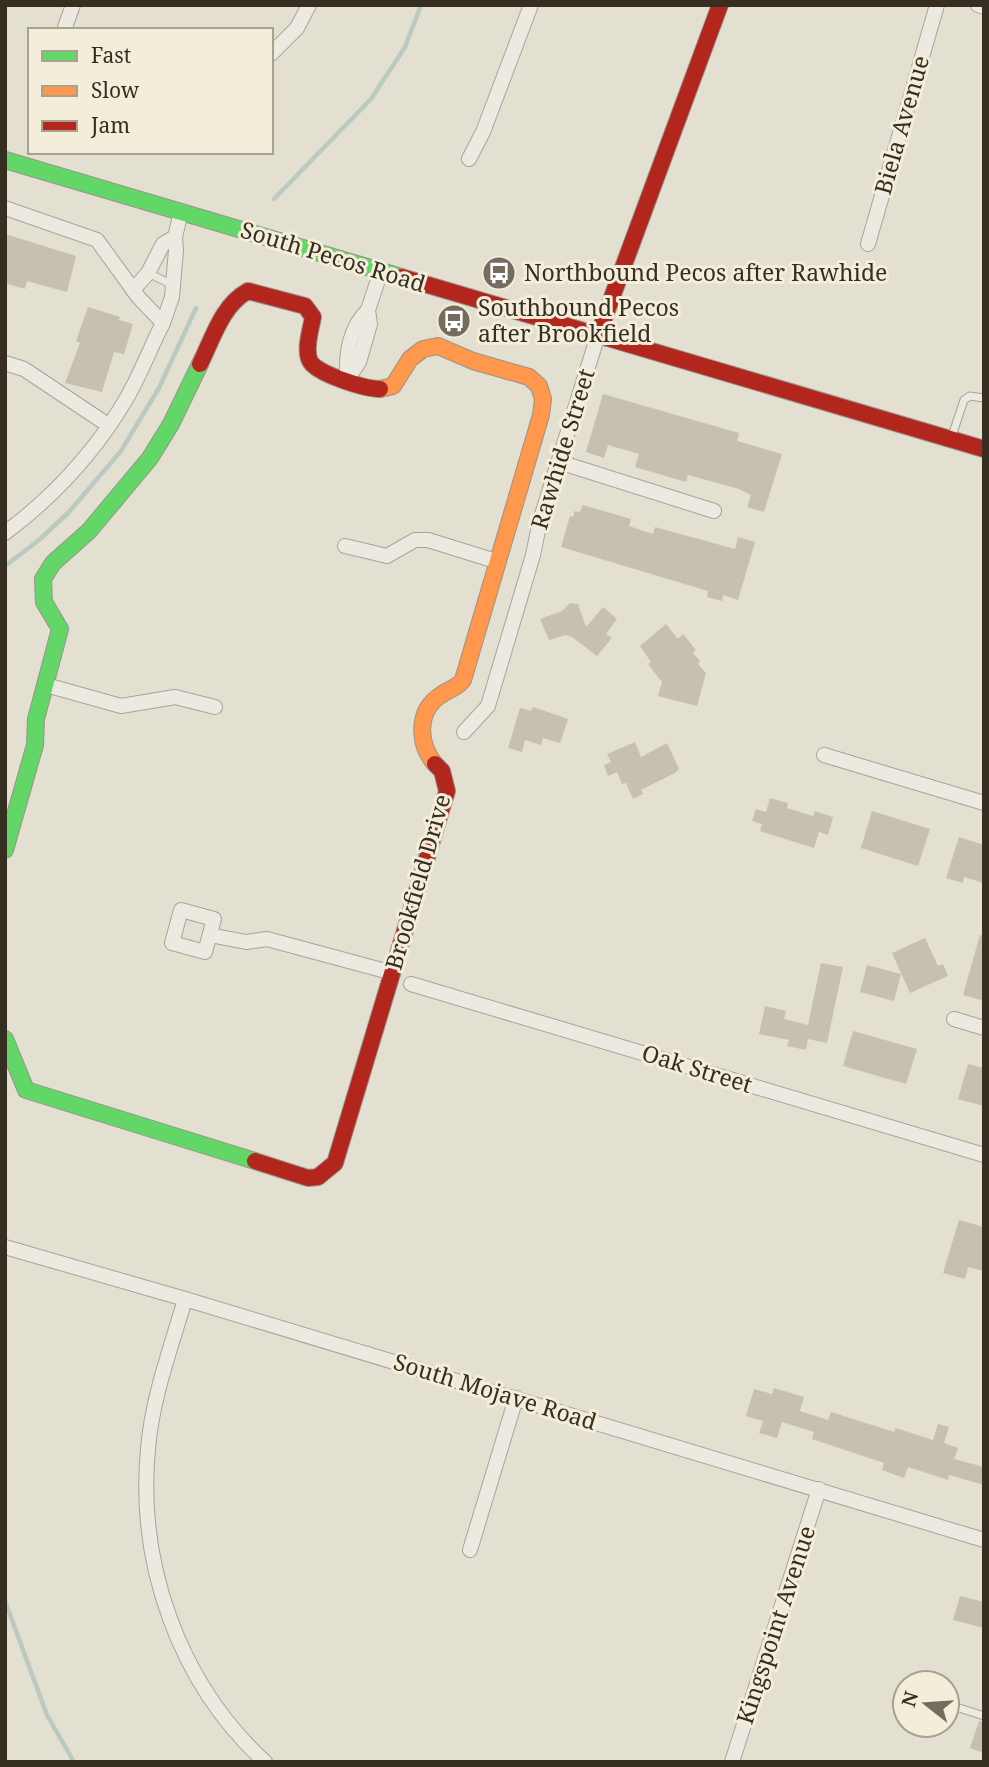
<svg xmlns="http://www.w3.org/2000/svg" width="989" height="1767" viewBox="0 0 989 1767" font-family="'Noto Serif',serif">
<rect width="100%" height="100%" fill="#e3dfd1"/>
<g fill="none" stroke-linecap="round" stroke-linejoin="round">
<g stroke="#bbc9c2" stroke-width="4.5">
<polyline points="274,199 371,99 405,47 421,5"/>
<polyline points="5,566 39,540 68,513 121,451 159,388 196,308"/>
<polyline points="5,1601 47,1715 74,1762"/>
</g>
</g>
<g fill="#c7bfb2">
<polygon points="5,234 76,256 67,292 27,281 25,289 5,283"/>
<polygon points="88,307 120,317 119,320 133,324 124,354 114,352 102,392 65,383 80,343 76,341"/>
<polygon points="603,394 739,433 737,441 782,454 764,512 747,507 751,495 739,489 688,475 686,482 635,467 639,454 608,445 604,458 586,452"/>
<polygon points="583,505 631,519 629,526 653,534 655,527 735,549 738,537 755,542 738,600 723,595 722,601 707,597 708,591 561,547 570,516 573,517 575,511 580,512"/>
<polygon points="570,603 578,604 586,627 603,607 617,619 606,634 612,638 597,656 572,637 566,635 549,640 540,619 562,611"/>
<polygon points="666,624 678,639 683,634 696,650 693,653 700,661 698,664 706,673 697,706 658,696 662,682 648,664 651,662 640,646"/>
<polygon points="533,707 568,719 560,743 543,738 541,745 525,740 522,752 508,748 520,708 531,711"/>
<polygon points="635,742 641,757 667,743 679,769 675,773 641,790 643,794 633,799 626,783 622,784 617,772 608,776 604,765 611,762 607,754"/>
<polygon points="770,798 788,803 787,808 813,816 815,811 833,817 828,835 819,832 814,848 760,831 762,824 752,821 756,809 766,812"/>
<polygon points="872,811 930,829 918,866 861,848"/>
<polygon points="959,837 984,845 984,883 964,877 963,883 946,878"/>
<polygon points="980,935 984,936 984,1001 963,995"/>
<polygon points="925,938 938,966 943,964 948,976 910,993 892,953"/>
<polygon points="821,963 843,967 827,1043 808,1039 806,1050 787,1046 789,1040 759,1034 765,1006 786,1011 784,1019 808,1025"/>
<polygon points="867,965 901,974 894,1001 860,992"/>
<polygon points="853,1031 917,1049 906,1084 843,1066"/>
<polygon points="968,1064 984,1068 984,1106 958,1099"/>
<polygon points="959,1220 984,1227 984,1271 968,1267 965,1279 943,1273"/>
<polygon points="774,1388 804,1397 800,1411 828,1420 831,1412 894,1432 896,1428 933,1440 938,1424 949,1427 944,1443 958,1448 954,1459 984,1467 984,1485 949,1475 948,1480 908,1467 904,1478 882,1470 884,1463 812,1439 814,1432 782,1422 777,1438 759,1433 763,1421 746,1416 754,1389 772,1394"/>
<polygon points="960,1596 984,1602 984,1628 953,1620"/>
<polygon points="979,1721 984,1722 984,1753 970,1748"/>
</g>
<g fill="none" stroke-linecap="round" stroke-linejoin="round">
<defs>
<g id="lane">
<polyline points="148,273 173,285"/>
<polyline points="952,436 964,400 970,396 984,398"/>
<polyline points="947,1704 984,1716"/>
</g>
<g id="street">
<polyline points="978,5 984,7"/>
<polyline points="64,30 73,5"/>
<polyline points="271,54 297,28 309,5"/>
<polyline points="469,159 483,132 531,5"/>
<path d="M5 208 97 240 139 298 163 323C150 348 140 376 125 401 94 453 53 497 5 533"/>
<polyline points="868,244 937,5"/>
<polyline points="133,290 148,273 163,244 175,237"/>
<polyline points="163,323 172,297 176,250 175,237 181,212"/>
<polyline points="5,363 24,369 108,425"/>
<polyline points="347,380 359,362 370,324 368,310 381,271"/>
<path d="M347 380C346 354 349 328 368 310"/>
<polyline points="559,462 714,511"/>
<polyline points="345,546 387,556 415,540 428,540 499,562"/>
<polyline points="46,685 121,706 175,697 215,707"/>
<polyline points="464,732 488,706 533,555 540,521 598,335"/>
<polyline points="824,755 984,803"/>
<polygon points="181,910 214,919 205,952 172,943"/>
<polyline points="210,935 246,942 267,939 393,973"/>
<polyline points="411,984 984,1155"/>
<polyline points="954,1019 984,1028"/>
<polyline points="5,1247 185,1299 984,1540"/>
<path d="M185 1299C171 1348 152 1398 148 1449 137 1564 179 1683 265 1762"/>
<polyline points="470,1550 516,1398"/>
<polyline points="732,1762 819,1489"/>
</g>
<g id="fast">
<polyline points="5,160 401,277"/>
<polyline points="5,850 35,745 36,719 60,629 44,602 43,579 53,563 89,531 150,458 171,424 200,364"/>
<polyline points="5,1039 26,1090 255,1161"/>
</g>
<path id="slow" d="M380 389 393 386 410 359 423 349 438 346 473 361 529 377 539 386 543 399 541 415 463 680C456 689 449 689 441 695 416 711 418 744 435 764"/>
<g id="jam">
<polyline points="401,277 984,449"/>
<polyline points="598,335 720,5"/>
<path d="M200 364C213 338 222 305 248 291L305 306 313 317C311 329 304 349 310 361 316 374 366 389 380 389"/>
<polyline points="255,1161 308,1178 318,1177 335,1163 447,791 442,771 435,764"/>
</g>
</defs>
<use href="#lane" stroke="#a9a499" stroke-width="9"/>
<use href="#street" stroke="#a9a499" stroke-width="16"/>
<use href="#fast" stroke="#98948a" stroke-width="18"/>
<use href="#slow" stroke="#98948a" stroke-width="18"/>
<use href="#jam" stroke="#98948a" stroke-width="18"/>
<use href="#lane" stroke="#ece9e1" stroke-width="7"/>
<use href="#street" stroke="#ece9e1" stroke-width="14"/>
<use href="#fast" stroke="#63d668" stroke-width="16"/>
<use href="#slow" stroke="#ff974d" stroke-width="16"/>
<use href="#jam" stroke="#b3261e" stroke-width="16"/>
</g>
<defs>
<symbol id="bus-disc" viewBox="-11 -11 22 22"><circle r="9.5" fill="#736c5f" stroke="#f3edd9"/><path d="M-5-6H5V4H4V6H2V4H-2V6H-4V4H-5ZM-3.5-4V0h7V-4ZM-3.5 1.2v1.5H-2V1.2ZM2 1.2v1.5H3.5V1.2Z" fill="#fff"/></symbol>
</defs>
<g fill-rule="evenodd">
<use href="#bus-disc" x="480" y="254" width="38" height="38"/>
<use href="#bus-disc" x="435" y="302" width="38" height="38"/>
</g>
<g text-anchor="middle" stroke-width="6" stroke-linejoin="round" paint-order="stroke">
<g font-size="23" fill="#372e22" stroke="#f3edd9">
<text transform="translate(902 125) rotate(-74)" y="8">Biela Avenue</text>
<text transform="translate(333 257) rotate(17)" y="8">South Pecos Road</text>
<text transform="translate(563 449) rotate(-73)" y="8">Rawhide Street</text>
<text transform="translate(418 882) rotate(-74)" y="8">Brookfield Drive</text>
<text transform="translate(697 1069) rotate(17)" y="8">Oak Street</text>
<text transform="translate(495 1392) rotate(17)" y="8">South Mojave Road</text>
<text transform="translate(776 1625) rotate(-72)" y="8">Kingspoint Avenue</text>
</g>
<g font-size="23" fill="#372e22" stroke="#f3edd9" text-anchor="start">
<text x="524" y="281">Northbound Pecos after Rawhide</text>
<text x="478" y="316">Southbound Pecos<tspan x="478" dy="26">after Brookfield</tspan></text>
</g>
</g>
<rect width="989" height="1767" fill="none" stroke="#372e22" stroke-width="14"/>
<rect x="28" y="28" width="245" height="126" fill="#f3edd9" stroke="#a8a190" stroke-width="2"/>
<rect x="42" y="51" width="35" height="10" fill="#63d668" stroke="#a8a190" stroke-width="2"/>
<text x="91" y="63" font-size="21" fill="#372e22">Fast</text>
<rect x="42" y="86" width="35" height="10" fill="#ff974d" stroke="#a8a190" stroke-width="2"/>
<text x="91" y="98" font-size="21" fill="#372e22">Slow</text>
<rect x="42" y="121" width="35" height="10" fill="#b3261e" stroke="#a8a190" stroke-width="2"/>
<text x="91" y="133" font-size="21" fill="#372e22">Jam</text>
<g transform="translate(926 1704) rotate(287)"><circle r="33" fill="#f3edd9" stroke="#a8a190" stroke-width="2"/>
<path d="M0-5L12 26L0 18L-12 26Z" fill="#736c5f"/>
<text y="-10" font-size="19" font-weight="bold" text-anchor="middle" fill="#372e22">N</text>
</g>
</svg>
